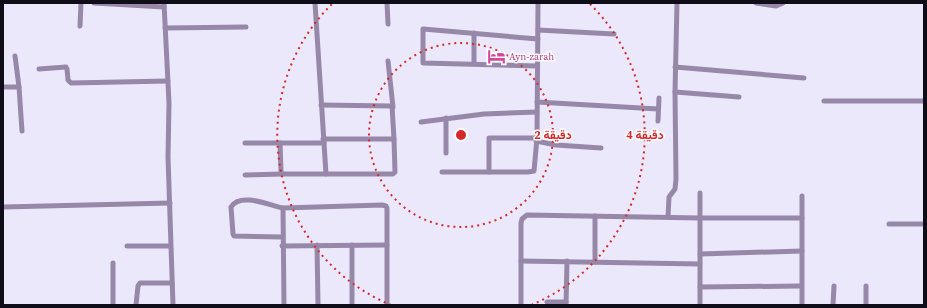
<svg xmlns="http://www.w3.org/2000/svg" width="927" height="308" viewBox="0 0 927 308" font-family="'Source Serif 4',Vazirmatn,serif">
<rect width="100%" height="100%" fill="#ebe8fb"/>
<g fill="none" stroke-linecap="round" stroke-linejoin="round">
<g stroke="#9788aa" stroke-width="5">
<polyline points="94,3 164,7"/>
<polyline points="164,3 169,103 168,157 173,305"/>
<polyline points="315,3 326,174"/>
<polyline points="387,3 388,24"/>
<polyline points="677,3 675,92 739,97"/>
<polyline points="756,3 776,6 783,3"/>
<polyline points="80,26 81,3"/>
<polyline points="165,28 246,27"/>
<polyline points="538,30 614,34"/>
<polyline points="388,61 393,107"/>
<polyline points="474,64 474,33"/>
<polyline points="537,66 423,63 423,29 538,39"/>
<polyline points="675,67 804,78"/>
<polyline points="39,69 66,67 67,69 68,80 71,83 168,81"/>
<polyline points="3,87 19,87 15,56"/>
<polyline points="19,87 22,131"/>
<polyline points="824,101 924,101"/>
<polyline points="537,102 658,109"/>
<polyline points="321,105 392,106 394,139"/>
<polyline points="446,118 446,153"/>
<polyline points="658,121 659,98"/>
<polyline points="421,122 484,114 537,112"/>
<polyline points="536,141 556,145 601,148"/>
<polyline points="245,143 324,143"/>
<polyline points="280,143 281,171 282,174"/>
<polyline points="442,172 528,172 534,171 537,138 538,3"/>
<polyline points="489,172 489,138 537,138"/>
<polyline points="245,175 282,174 393,174 395,172 394,139 323,139"/>
<polyline points="700,193 700,305"/>
<polyline points="3,207 170,203"/>
<polyline points="595,216 595,262"/>
<polyline points="668,217 669,197 675,189 676,179 675,92"/>
<polyline points="889,224 924,224"/>
<path d="M282 237 234 236 233 234 231 207C240 192 269 205 283 208"/>
<polyline points="317,245 318,305"/>
<polyline points="352,245 352,305"/>
<polyline points="127,246 170,246"/>
<polyline points="282,246 387,245"/>
<polyline points="700,254 802,251"/>
<polyline points="521,261 700,264"/>
<polyline points="866,286 866,305"/>
<polyline points="700,287 801,286"/>
<polyline points="547,302 566,302"/>
<polyline points="113,305 113,263"/>
<polyline points="136,305 138,286 140,283 172,283"/>
<polyline points="284,305 283,208 382,205 386,206 387,208 387,305"/>
<polyline points="521,305 521,223 522,219 527,215 700,218 802,218"/>
<polyline points="566,305 567,261"/>
<polyline points="802,305 802,196"/>
<polyline points="833,305 834,286"/>
</g>
</g>
<g fill="none" stroke="#d62828" stroke-width="2" stroke-dasharray="2 4">
<circle cx="461" cy="135" r="92"/>
<path d="M391 305A184 184 0 0 1 332 4M590 4A184 184 0 0 1 531 305"/>
</g>
<defs>
<symbol id="hotel-bare" viewBox="-9 -9 18 18"><path d="M-6-4.5h1.5V1H6V5H4.5V3h-9V5H-6ZM-4 0a1.8 1.8 0 1 1 3.6 0ZM.5 0V-2.5h3Q6-2.5 6 0Z" fill="#d1479c" stroke="#fff" stroke-width="2.5" paint-order="stroke"/></symbol>
</defs>
<g fill-rule="evenodd">
<use href="#hotel-bare" x="484" y="44" width="25" height="25"/>
</g>
<g text-anchor="middle" stroke-width="3" stroke-linejoin="round" paint-order="stroke">
<g font-size="10" fill="#b23c85" stroke="#fff" text-anchor="start">
<text x="509" y="60">Ayn-zarah</text>
</g>
</g>
<circle cx="461" cy="135" r="6" fill="#d62828" stroke="#fff" stroke-width="2"/>
<g font-size="12" text-anchor="middle" font-weight="bold" fill="#d62828" stroke="#fff" stroke-width="3" stroke-linejoin="round" paint-order="stroke">
<text x="553" y="139">2 دقيقة</text>
<text x="645" y="139">4 دقيقة</text>
</g>
<rect width="927" height="308" fill="none" stroke="#0f0d17" stroke-width="8"/>
</svg>
